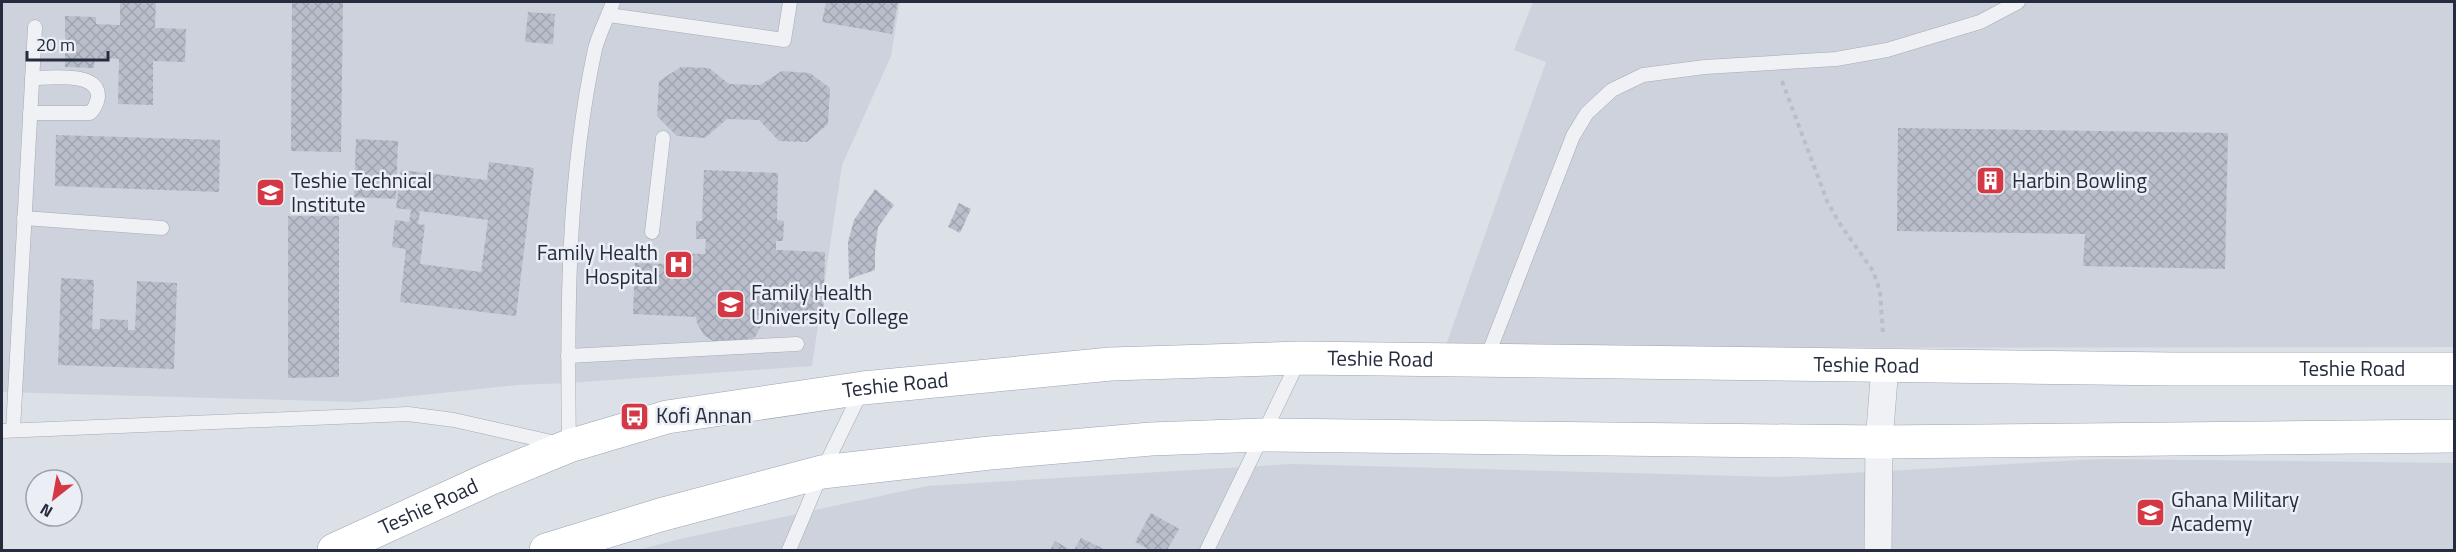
<svg xmlns="http://www.w3.org/2000/svg" width="2456" height="552" viewBox="0 0 2456 552" font-family="'Titillium Web',sans-serif">
<defs>
<pattern id="building-cross-hatch" width="8" height="8" patternUnits="userSpaceOnUse" patternTransform="scale(1.5)"><rect width="8" height="8" fill="#b9beca"/><path d="M0 0l8 8M0 8l8-8" fill="none" stroke="#9fa3af"/></pattern>
</defs>
<rect width="100%" height="100%" fill="#dce0e7"/>
<g fill="#ced2dc">
<polygon points="2,2 900,2 891,56 842,165 812,366 568,383 517,385 356,402 2,392"/>
<polygon points="1533,2 2454,2 2454,347 1445,348 1546,62 1514,50"/>
<polygon points="2100,459 2454,463 2454,550 638,550 680,539 927,486 1291,464 1777,477"/>
</g>
<g fill="url(#building-cross-hatch)" fill-rule="evenodd">
<polygon points="120,2 156,2 155,28 186,29 185,62 153,61 153,105 118,104 119,59 95,58 94,68 65,67 65,16 96,17 96,24 120,25"/>
<polygon points="292,2 343,2 341,152 291,151"/>
<polygon points="826,2 898,2 892,34 822,22"/>
<polygon points="528,12 555,14 553,44 525,42"/>
<polygon points="681,67 709,68 729,84 760,85 782,71 810,73 830,88 828,124 807,142 779,141 759,120 727,119 705,138 677,136 657,116 659,81"/>
<polygon points="1898,128 2228,133 2225,269 2083,266 2085,234 1897,231"/>
<polygon points="56,135 220,140 219,192 55,186"/>
<polygon points="356,139 398,141 396,199 354,197"/>
<path d="M489 162 534 168 516 316 400 302 406 249 392 247 395 220 409 222 411 210 396 208 401 170 487 180ZM420 211 488 220 481 272 420 264 425 225 418 224Z"/>
<polygon points="704,170 778,173 777,220 784,221 783,241 776,241 776,250 825,252 823,321 765,319 755,337 743,344 716,343 704,335 697,323 696,317 633,314 635,263 670,264 670,253 705,254 706,239 696,239 696,221 702,221"/>
<polygon points="875,189 894,205 878,227 875,252 875,270 849,279 848,242 854,220"/>
<polygon points="959,203 971,209 960,233 948,227"/>
<polygon points="288,216 339,216 339,377 288,378"/>
<polygon points="61,278 94,280 92,329 100,329 100,319 128,320 128,330 135,330 137,281 177,283 174,369 58,365"/>
<polygon points="1151,513 1179,529 1167,550 1150,550 1135,542"/>
<polygon points="1081,538 1106,550 1074,550"/>
<polygon points="1055,541 1069,549 1068,550 1050,550"/>
</g>
<g fill="none" stroke-linecap="round" stroke-linejoin="round">
<defs>
<g id="service">
<polyline points="609,15 784,40 790,2"/>
<path d="M30 113H90C95 108 97 104 98 97 99 71 50 78 32 78"/>
<polyline points="24,218 162,228"/>
<polyline points="652,232 663,138"/>
<polyline points="568,356 797,344"/>
<polyline points="1486,360 1573,136 1587,113 1612,90 1643,75 1705,67 1836,59 1887,50 1980,22 2018,2"/>
<polyline points="13,430 35,27"/>
<path d="M2 431 408 414 454 420 569 446C567 313 567 179 595 49 599 33 608 17 613 2"/>
<polyline points="789,550 822,472 862,390"/>
<polyline points="1207,550 1299,360"/>
</g>
<polyline id="minor" points="1878,550 1879,442 1885,366"/>
<g id="primary">
<path id="s1" d="M334 550 489 479 569 446 667 417 863 388 1111 364 1300 358 2172 369H2454"/>
<polyline points="546,550 660,515 822,472 990,453 1151,439 1262,435 1879,442 2454,436"/>
</g>
</defs>
<use href="#service" stroke="#a5aab4" stroke-width="15"/>
<use href="#minor" stroke="#a5aab4" stroke-width="28"/>
<use href="#primary" stroke="#9ba3b3" stroke-width="34"/>
<polyline stroke="#babec5" stroke-width="4" stroke-dasharray="4.5 4.5" stroke-linecap="butt" points="1782,81 1827,201 1840,224 1873,271 1880,291 1883,335"/>
<use href="#service" stroke="#eff1f5" stroke-width="14"/>
<use href="#minor" stroke="#eff1f5" stroke-width="27"/>
<use href="#primary" stroke="#fff" stroke-width="33"/>
</g>
<defs>
<symbol id="building-square" viewBox="-11 -11 22 22"><rect x="-9" y="-9" width="18" height="18" rx="4" fill="#d53845" stroke="#ebeff5"/><path d="M-4-6H4V6H1V3H-1V6H-4ZM-2.5-4.3h1.7v1.8h-1.7ZM.8-4.3h1.7v1.8H.8ZM-2.5-1h1.7V.8h-1.7ZM.8-1h1.7V.8H.8Z" fill="#fff"/></symbol>
<symbol id="school-square" viewBox="-11 -11 22 22"><rect x="-9" y="-9" width="18" height="18" rx="4" fill="#d53845" stroke="#ebeff5"/><path d="M0-5L7-2L0 1L-7-2ZM-4 1L0 2.5L4 1V4Q0 6-4 4Z" fill="#fff"/></symbol>
<symbol id="hospital-square" viewBox="-11 -11 22 22"><rect x="-9" y="-9" width="18" height="18" rx="4" fill="#d53845" stroke="#ebeff5"/><path d="M-5-5h3v3.5h4V-5h3V5h-3V1.5h-4V5h-3Z" fill="#fff"/></symbol>
<symbol id="university-square" viewBox="-11 -11 22 22"><rect x="-9" y="-9" width="18" height="18" rx="4" fill="#d53845" stroke="#ebeff5"/><path d="M0-5L7-2L0 1L-7-2ZM-4 1L0 2.5L4 1V4Q0 6-4 4Z" fill="#fff"/></symbol>
<symbol id="bus-square" viewBox="-11 -11 22 22"><rect x="-9" y="-9" width="18" height="18" rx="4" fill="#d53845" stroke="#ebeff5"/><path d="M-5-6H5V4H4V6H2V4H-2V6H-4V4H-5ZM-3.5-4V0h7V-4ZM-3.5 1.2v1.5H-2V1.2ZM2 1.2v1.5H3.5V1.2Z" fill="#fff"/></symbol>
</defs>
<g fill-rule="evenodd">
<use href="#building-square" x="1974" y="164" width="33" height="33"/>
<use href="#school-square" x="254" y="176" width="33" height="33"/>
<use href="#hospital-square" x="662" y="248" width="33" height="33"/>
<use href="#university-square" x="714" y="288" width="33" height="33"/>
<use href="#bus-square" x="618" y="400" width="33" height="33"/>
<use href="#school-square" x="2134" y="496" width="33" height="33"/>
</g>
<g text-anchor="middle" stroke-width="5" stroke-linejoin="round" paint-order="stroke">
<g font-size="21" fill="#252c3e" stroke="#ebeff5" text-anchor="start">
<text x="291" y="188">Teshie Technical<tspan x="291" dy="24">Institute</tspan></text>
<text x="2012" y="188">Harbin Bowling</text>
<text x="658" y="260" text-anchor="end">Family Health<tspan x="658" dy="24">Hospital</tspan></text>
<text x="751" y="300">Family Health<tspan x="751" dy="24">University College</tspan></text>
<text x="656" y="423">Kofi Annan</text>
<text x="2171" y="507">Ghana Military<tspan x="2171" dy="24">Academy</tspan></text>
</g>
<g font-size="21" fill="#252c3e" stroke="#ebeff5">
<text dy="7" stroke="none"><textPath href="#s1" startOffset="1076">Teshie Road</textPath></text>
<text dy="7" stroke="none"><textPath href="#s1" startOffset="1562">Teshie Road</textPath></text>
<text dy="7" stroke="none"><textPath href="#s1" startOffset="2048">Teshie Road</textPath></text>
<text dy="7" stroke="none"><textPath href="#s1" startOffset="590">Teshie Road</textPath></text>
<text dy="7" stroke="none"><textPath href="#s1" startOffset="104">Teshie Road</textPath></text>
</g>
</g>
<rect width="2456" height="552" fill="none" stroke="#252c3e" stroke-width="6"/>
<g transform="translate(54 498) rotate(211)"><circle r="28" fill="#ebeff5" stroke="#9ca1ac" stroke-width="1.5"/>
<path d="M0-4.5L10 22L0 15L-10 22Z" fill="#d53845"/>
<text y="-9" font-size="16" font-weight="bold" text-anchor="middle" fill="#252c3e">N</text>
</g>
<path d="M27 51v9h81v-9" fill="none" stroke="#252c3e" stroke-width="3"/>
<text x="36" y="51" font-size="18" fill="#252c3e" stroke="#ebeff5" stroke-width="4.5" paint-order="stroke">20 m</text>
</svg>
